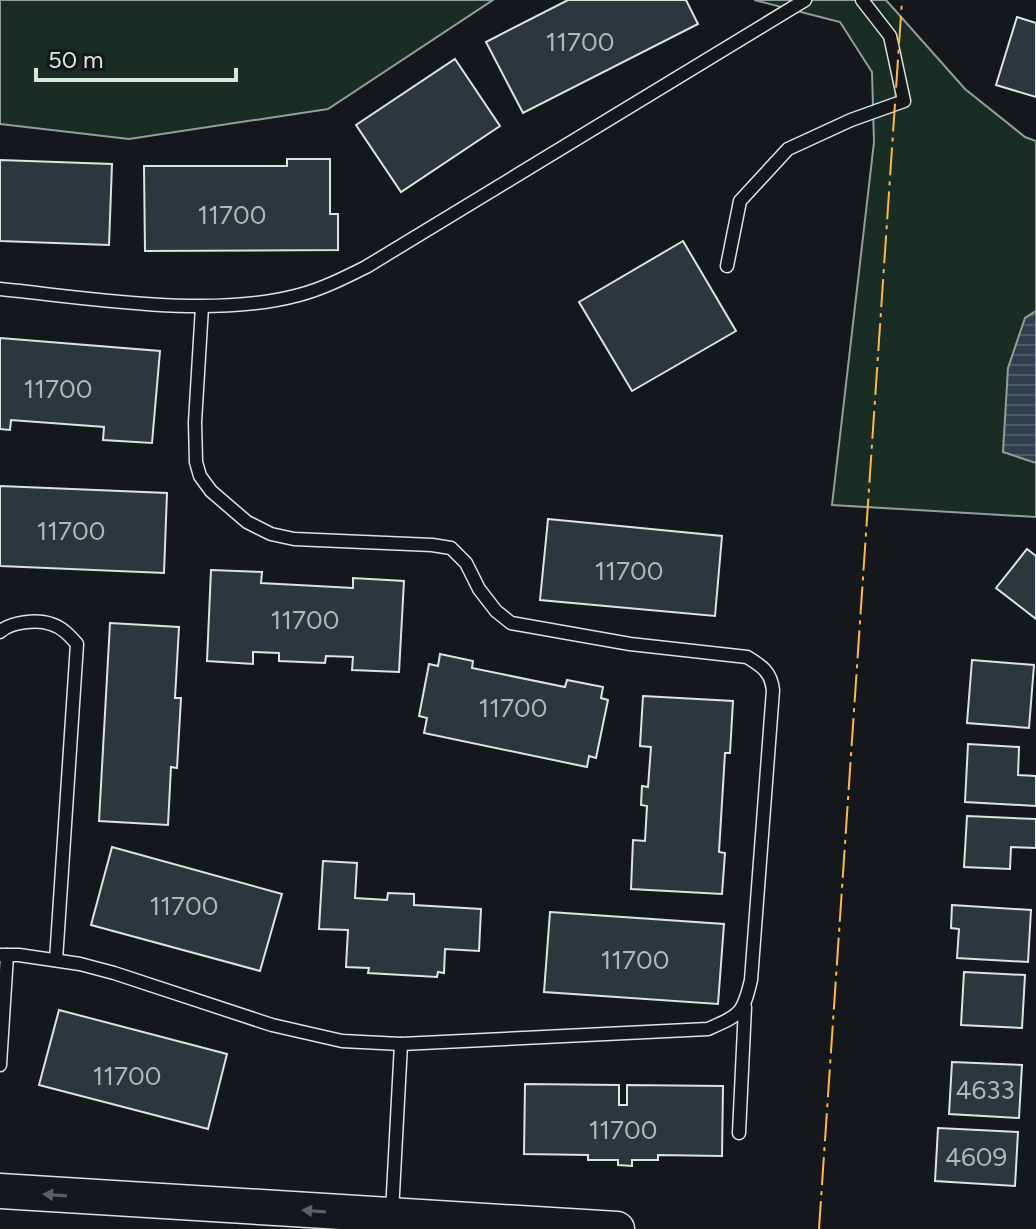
<svg xmlns="http://www.w3.org/2000/svg" width="1036" height="1229" viewBox="0 0 1036 1229" font-family="Figtree,sans-serif">
<defs>
<pattern id="water-rules" width="6" height="5" patternUnits="userSpaceOnUse" patternTransform="scale(2)"><rect width="6" height="5" fill="#2f3f4d"/><path d="M0 2.5h6" fill="none" stroke="#4c5b66"/></pattern>
</defs>
<rect width="100%" height="100%" fill="#14181c"/>
<g fill="#1a2d24" stroke="#939e99" stroke-width="2">
<polygon points="0,0 493,0 328,109 129,139 0,124"/>
<polygon points="754,0 886,0 965,89 1025,137 1036,141 1036,517 832,505 874,142 872,72 840,22"/>
</g>
<polygon fill="url(#water-rules)" stroke="#939e99" stroke-width="2" points="1036,311 1036,463 1003,452 1008,368 1025,318"/>
<g fill="#2c363c" stroke="#d8e6dc" stroke-width="2">
<polygon points="568,0 686,0 698,24 523,113 486,42"/>
<polygon points="1017,17 1036,23 1036,97 996,85"/>
<polygon points="455,59 500,126 401,192 356,125"/>
<polygon points="287,159 330,159 330,214 338,214 338,250 145,251 144,166 287,166"/>
<polygon points="0,160 112,164 109,245 0,241"/>
<polygon points="683,241 736,331 632,391 579,302"/>
<polygon points="0,338 160,351 152,443 103,440 104,427 11,420 10,430 0,429"/>
<polygon points="0,486 167,493 164,573 0,566"/>
<polygon points="548,519 722,536 715,616 540,600"/>
<polygon points="1027,549 1036,556 1036,619 996,588"/>
<polygon points="211,570 262,572 261,583 353,588 353,578 404,581 399,672 352,670 353,657 326,656 325,663 279,661 279,653 253,652 253,664 207,661"/>
<polygon points="110,623 179,627 175,698 181,698 177,768 171,767 168,825 99,821"/>
<polygon points="440,654 473,661 472,668 565,687 567,680 603,687 601,698 608,700 596,758 589,756 587,767 424,733 427,718 419,716 429,664 438,666"/>
<polygon points="972,660 1034,665 1029,728 967,723"/>
<polygon points="643,696 733,701 730,753 725,753 719,852 725,853 722,894 631,889 633,840 645,841 647,806 641,805 642,786 648,787 651,747 640,746"/>
<polygon points="968,744 1019,747 1018,775 1036,776 1036,806 965,802"/>
<polygon points="967,816 1036,819 1036,848 1011,847 1010,869 964,867"/>
<polygon points="112,847 282,894 260,971 91,925"/>
<polygon points="323,861 357,863 355,898 387,900 388,893 414,894 414,905 481,909 479,951 445,949 444,973 438,972 437,977 368,973 369,968 346,967 348,930 319,929"/>
<polygon points="952,905 1031,910 1028,962 957,958 959,929 951,928"/>
<polygon points="550,912 724,924 718,1004 544,992"/>
<polygon points="964,972 1025,975 1022,1028 961,1025"/>
<polygon points="59,1010 227,1054 208,1129 39,1085"/>
<polygon points="952,1062 1022,1065 1019,1118 949,1114"/>
<polygon points="525,1084 619,1085 619,1105 627,1105 627,1085 723,1086 722,1156 658,1155 658,1160 632,1160 632,1166 618,1165 618,1160 588,1160 588,1155 524,1154"/>
<polygon points="938,1128 1018,1132 1015,1186 935,1181"/>
</g>
<g fill="none" stroke-linecap="round" stroke-linejoin="round">
<defs>
<g id="service">
<polyline points="727,266 740,201 788,149 851,120 904,101 890,36 862,0"/>
<path d="M0 289C90 298 211 319 299 295 322 289 344 278 366 267L805 0"/>
<path d="M0 632C10 622 37 619 51 624 62 627 70 636 77 644L56 960"/>
<path d="M0 955H19L80 964 114 973 272 1025 342 1041 401 1044 708 1029C740 1015 743 1014 751 980L773 690C771 672 762 666 747 657L630 644 511 623 496 611 479 589 466 563 451 548 432 545 294 539 271 534 247 522 211 491 200 476 196 462 195 422 202 307"/>
<polyline points="0,1065 7,955"/>
<polyline points="739,1133 745,1007"/>
<polyline points="392,1212 401,1044"/>
</g>
<polyline id="secondary" points="0,1191 617,1229"/>
</defs>
<use href="#service" stroke="#d8e6dc" stroke-width="15"/>
<use href="#secondary" stroke="#d8e6dc" stroke-width="37"/>
<use href="#service" stroke="#14181c" stroke-width="12"/>
<use href="#secondary" stroke="#14181c" stroke-width="34"/>
<polyline stroke="#ffb74d" stroke-width="2" stroke-dasharray="28 6 4 6" stroke-linecap="butt" points="819,1229 902,0"/>
</g>
<defs><path id="oneway-solid" d="M-6-.8H1V-3.2L6.5 0L1 3.2V.8H-6Z" transform="scale(2)"/></defs>
<g fill="#59605f">
<use href="#oneway-solid" transform="translate(55 1195) rotate(-176)"/>
<use href="#oneway-solid" transform="translate(314 1211) rotate(-176)"/>
</g>
<g text-anchor="middle" stroke-width="6" stroke-linejoin="round" paint-order="stroke">
<g font-size="26" fill="#adbab4">
<text x="580" y="51">11700</text>
<text x="232" y="224">11700</text>
<text x="58" y="398">11700</text>
<text x="71" y="540">11700</text>
<text x="629" y="580">11700</text>
<text x="305" y="629">11700</text>
<text x="513" y="717">11700</text>
<text x="184" y="915">11700</text>
<text x="635" y="969">11700</text>
<text x="127" y="1085">11700</text>
<text x="985" y="1099">4633</text>
<text x="623" y="1139">11700</text>
<text x="976" y="1166">4609</text>
</g>
</g>
<path d="M36 68v12h200v-12" fill="none" stroke="#d8e6dc" stroke-width="4"/>
<text x="48" y="68" font-size="24" fill="#d8e6dc" stroke="#14181c" stroke-width="6" paint-order="stroke">50 m</text>
</svg>
